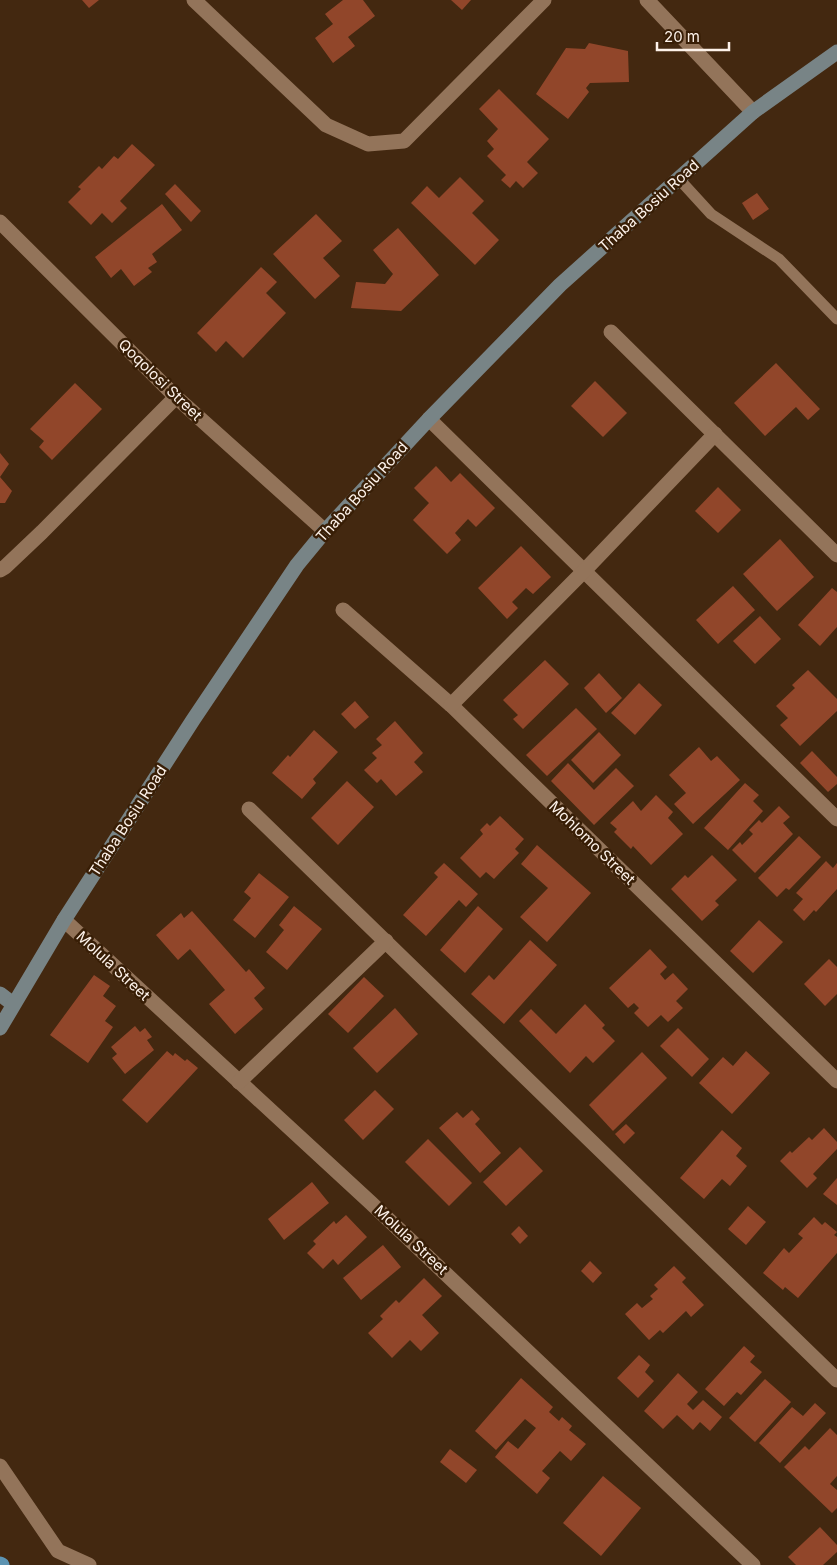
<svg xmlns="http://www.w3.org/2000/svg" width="837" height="1565" viewBox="0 0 837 1565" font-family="Inter,sans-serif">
<rect width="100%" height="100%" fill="#432810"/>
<g fill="#91462a">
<polygon points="82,0 99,0 89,8"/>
<polygon points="343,0 363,0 375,16 348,37 355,46 333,63 315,38 333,24 325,14"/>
<polygon points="451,0 471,0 462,10"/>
<polygon points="589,43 628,51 629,82 590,83 586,88 589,92 568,119 536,94 566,48 585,49"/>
<polygon points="499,89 549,139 527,162 538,173 523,188 516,181 510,188 501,180 506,175 487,156 494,149 487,141 498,129 479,109"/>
<polygon points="132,144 155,165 120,201 127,208 112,223 102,213 91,225 68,202 81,189 78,187 99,166 102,169 114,156 118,159"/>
<polygon points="460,177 484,201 472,213 499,240 475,265 411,203 427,186 439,198"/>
<polygon points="175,184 201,211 191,222 165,194"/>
<polygon points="757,193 769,209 753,220 742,203"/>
<polygon points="162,204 182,230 152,254 157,262 148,268 152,272 134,286 121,269 111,278 95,257"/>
<polygon points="316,214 342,241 323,258 340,276 315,299 273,254"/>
<polygon points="398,228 439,275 401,311 351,308 356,282 385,284 393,274 373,250"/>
<polygon points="261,267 277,282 266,293 286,313 243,358 226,341 216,352 197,333"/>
<polygon points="776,363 820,409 808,420 796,407 765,436 734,403"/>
<polygon points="595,381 627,413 603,437 571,406"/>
<polygon points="75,383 102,409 52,460 39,447 44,441 30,429"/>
<polygon points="0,453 9,464 0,477 12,491 5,503 0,503"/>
<polygon points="436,466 451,482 460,473 495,508 476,527 468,519 455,533 461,540 447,554 413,520 429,503 414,488"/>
<polygon points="718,487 741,510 718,533 695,511"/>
<polygon points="780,539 814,577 777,611 743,574"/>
<polygon points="521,546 551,577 533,594 526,588 512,602 518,608 507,619 478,588"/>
<polygon points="733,586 755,610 718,644 696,620"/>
<polygon points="832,588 837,592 837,627 820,646 798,625"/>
<polygon points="760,616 781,639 755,664 733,641"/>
<polygon points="545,660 569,684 523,729 513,719 518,715 503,700"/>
<polygon points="808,670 837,699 837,711 800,746 780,725 788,718 776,706 795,688 792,685"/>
<polygon points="599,673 622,698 606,713 584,688"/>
<polygon points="639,683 662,705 635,735 611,713"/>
<polygon points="355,701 369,717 355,729 341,714"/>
<polygon points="576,708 597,729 547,776 526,755"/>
<polygon points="395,721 423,753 414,762 423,772 396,796 381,779 377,783 364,770 377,758 372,753 382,745 376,739"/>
<polygon points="314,730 338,752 313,779 316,783 302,799 272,773 288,755 290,757"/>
<polygon points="599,732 621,755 593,783 571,760"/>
<polygon points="699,747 711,761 717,756 740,780 693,824 674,804 686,793 669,775"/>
<polygon points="812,751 837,777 837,784 828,792 800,763"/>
<polygon points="568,763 594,790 616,768 634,786 594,825 551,781"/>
<polygon points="347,781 374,807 338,845 311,818"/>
<polygon points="745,783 759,795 753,801 763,811 728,850 704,828"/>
<polygon points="656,795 673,812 668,818 683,834 651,865 633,846 631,849 614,832 617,829 610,823 633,801 641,811"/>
<polygon points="779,806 790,817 783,823 793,834 755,873 732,850 740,842 742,845 753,834 749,830 759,820 762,823"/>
<polygon points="500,816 524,839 515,849 519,853 494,879 486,872 480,878 460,858 483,834 480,830 487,823 490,826"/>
<polygon points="799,836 821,857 789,890 786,888 777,897 758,878"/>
<polygon points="537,845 591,893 547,942 520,917 548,888 521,864"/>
<polygon points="712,855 737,880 715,901 719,905 702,921 671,889 685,875 688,878"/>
<polygon points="826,861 833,868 837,863 837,889 816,912 814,910 804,921 793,910 803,899 796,893"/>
<polygon points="444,863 478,894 466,907 459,900 426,936 403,915 438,877 434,873"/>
<polygon points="259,873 289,897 255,938 233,920 251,898 244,892"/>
<polygon points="294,906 322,929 287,970 266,952 284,930 279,925"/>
<polygon points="478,906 503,929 465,973 440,950"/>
<polygon points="192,911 246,972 249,969 265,988 254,998 263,1009 235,1034 209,1004 225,990 190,949 178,960 156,935 181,913 184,918"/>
<polygon points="759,920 783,942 753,973 730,951"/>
<polygon points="530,940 557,965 504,1024 471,994 489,975 494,980"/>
<polygon points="650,949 667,967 660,974 665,980 673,973 688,989 676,1001 683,1008 668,1022 661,1015 648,1027 634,1013 639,1008 634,1003 628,1008 609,988"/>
<polygon points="829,959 837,967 837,994 825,1006 804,984"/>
<polygon points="94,975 110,986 103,996 116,1006 105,1021 113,1027 88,1063 50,1035"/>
<polygon points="364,977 384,996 348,1033 328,1014"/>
<polygon points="585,1004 605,1025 602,1028 615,1041 593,1063 586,1056 570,1073 519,1021 531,1009 556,1034"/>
<polygon points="395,1008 418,1034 377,1073 353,1048"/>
<polygon points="135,1026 140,1032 145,1028 152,1037 147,1040 154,1050 125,1074 112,1058 117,1054 111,1047"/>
<polygon points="678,1028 709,1059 692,1077 660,1046"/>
<polygon points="167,1051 173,1056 175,1053 185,1061 187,1059 198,1068 147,1123 122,1100"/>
<polygon points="746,1051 770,1073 732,1114 699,1083 723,1057 733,1066"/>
<polygon points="642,1052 667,1078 613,1131 589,1105"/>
<polygon points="375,1090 394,1109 363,1140 344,1120"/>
<polygon points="472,1110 480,1119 475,1124 501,1153 480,1173 439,1128 457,1112 463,1118"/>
<polygon points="626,1124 635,1133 624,1144 615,1134"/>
<polygon points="824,1128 837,1142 837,1149 813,1174 817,1178 807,1188 780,1161 790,1151 792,1153 809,1137 812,1140"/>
<polygon points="722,1130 742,1148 736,1156 747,1166 730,1186 722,1179 704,1199 680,1178"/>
<polygon points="428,1139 472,1183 449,1206 405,1162"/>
<polygon points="520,1147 543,1171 506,1206 483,1182"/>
<polygon points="837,1178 837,1205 823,1194"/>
<polygon points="312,1182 329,1203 284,1240 268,1219"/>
<polygon points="748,1206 766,1222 746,1245 728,1229"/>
<polygon points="346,1215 367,1237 338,1265 333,1259 323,1269 307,1253 316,1244 313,1241 334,1221 336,1224"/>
<polygon points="814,1217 822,1225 825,1222 837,1232 834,1235 837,1237 837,1253 798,1298 785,1287 783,1290 763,1273 784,1248 789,1253 803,1238 798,1234"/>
<polygon points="519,1226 528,1236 520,1244 511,1234"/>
<polygon points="383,1245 401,1267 361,1300 343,1278"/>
<polygon points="590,1261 602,1273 593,1283 581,1271"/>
<polygon points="674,1266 686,1278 682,1282 704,1305 691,1317 686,1311 663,1333 660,1330 649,1340 625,1314 637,1303 642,1308 653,1299 650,1296 658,1289 654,1285"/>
<polygon points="424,1278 442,1296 422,1315 439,1333 421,1351 410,1340 392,1358 368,1333 383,1319 380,1316 396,1300 399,1303"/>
<polygon points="744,1346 755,1356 750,1362 762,1372 741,1395 737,1392 724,1406 705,1389"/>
<polygon points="639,1355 650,1365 645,1372 654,1381 638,1398 617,1378"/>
<polygon points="678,1373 698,1392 687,1404 693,1410 703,1400 722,1417 710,1431 700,1422 693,1430 677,1415 663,1429 644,1411"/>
<polygon points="521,1378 553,1407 549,1412 559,1421 562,1417 572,1426 569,1430 586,1444 571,1461 560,1451 542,1471 550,1478 537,1494 495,1457 508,1441 518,1449 536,1428 525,1419 496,1450 475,1431"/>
<polygon points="765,1379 791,1402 755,1442 729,1418"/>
<polygon points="815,1403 826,1413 780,1463 759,1443 792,1407 803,1416"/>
<polygon points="830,1428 837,1435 837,1476 830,1484 837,1490 837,1508 832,1513 784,1467 805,1446 809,1450"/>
<polygon points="450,1449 477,1470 466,1483 440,1462"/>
<polygon points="603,1476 641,1508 601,1556 563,1523"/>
<polygon points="820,1527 837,1545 837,1552 823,1565 796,1565 788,1557"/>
</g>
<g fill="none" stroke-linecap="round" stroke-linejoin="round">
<polyline stroke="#93745a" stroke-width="11" points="679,179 711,214 779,259 837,319"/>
<g stroke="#93745a" stroke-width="15">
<polyline points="194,0 326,125 368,144 404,141 544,0"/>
<polyline points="647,0 753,112"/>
<polyline points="0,222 176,397 325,531"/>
<polyline points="611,332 837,555"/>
<polyline points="429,419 837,819"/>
<polyline points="0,570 5,567 42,532 176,397"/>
<polyline points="343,610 451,705 837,1081"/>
<polyline points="451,705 584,571 715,434"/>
<polyline points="249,809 837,1380"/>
<polyline points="64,920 371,1203 753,1565"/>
<polyline points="239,1082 386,941"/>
<polyline points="0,1466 58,1551 89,1565"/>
</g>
<g stroke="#788486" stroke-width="15">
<polyline points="0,994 13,1004"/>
<polyline points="0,1028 64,920 193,720 297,565 325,531 429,419 560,285 753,112 837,52"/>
</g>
<polyline stroke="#5d94b2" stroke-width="15" points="0,1564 2,1565"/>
</g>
<g text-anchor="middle" stroke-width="5" stroke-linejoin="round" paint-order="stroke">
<g font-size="15" fill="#fdf2ea" stroke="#381e06">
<text transform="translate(649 206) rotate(-42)" y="5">Thaba Bosiu Road</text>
<text transform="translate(160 380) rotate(44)" y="5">Qoqolosi Street</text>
<text transform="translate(362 492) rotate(-48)" y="5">Thaba Bosiu Road</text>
<text transform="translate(128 821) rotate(-57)" y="5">Thaba Bosiu Road</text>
<text transform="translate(592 843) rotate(44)" y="5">Mohlomo Street</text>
<text transform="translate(113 966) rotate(43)" y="5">Molula Street</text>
<text transform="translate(411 1240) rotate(43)" y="5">Molula Street</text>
</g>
</g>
<path d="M657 42v8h72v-8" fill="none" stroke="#fdf2ea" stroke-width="2.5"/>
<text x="664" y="42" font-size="15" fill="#fdf2ea" stroke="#381e06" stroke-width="4" paint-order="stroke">20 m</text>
</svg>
